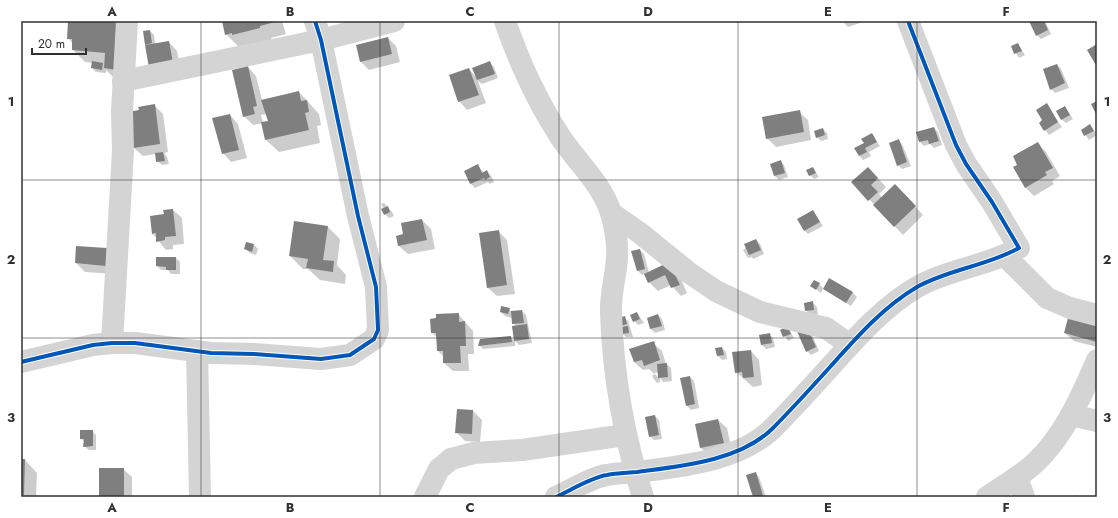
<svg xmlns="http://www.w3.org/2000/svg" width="1118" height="518" viewBox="0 0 1118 518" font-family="Jost,sans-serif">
<rect width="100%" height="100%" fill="#fff"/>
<g fill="#0003" fill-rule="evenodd">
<polygon points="70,21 115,21 117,81 106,70 106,73 96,72 92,68 93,63 85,62 73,50 73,44 68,38"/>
<polygon points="223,21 282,21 286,34 271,38 272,41 239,47 226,34"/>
<polygon points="842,21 866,21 848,27"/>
<polygon points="1030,21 1045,21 1051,34 1041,39 1037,35"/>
<polygon points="150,31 154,35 155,44 169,42 177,51 181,72 146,44"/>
<polygon points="388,38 396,46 400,62 369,70 361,62"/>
<polygon points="1018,44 1025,55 1019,58 1012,47"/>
<polygon points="490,63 494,67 498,78 482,84 478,81 486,103 467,110 459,101 469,69 476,77"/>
<polygon points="1057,65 1061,69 1069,88 1055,93 1051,89"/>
<path d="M248 67 256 76 262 100 299 92 311 105 319 114 321 125 317 126 320 143 279 152 266 140 263 123 253 125 244 116ZM267 114 269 122 263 123 261 115Z"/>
<polygon points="154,105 163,114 168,152 164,153 167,157 169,164 162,165 157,161 156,154 143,156 134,148 140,111"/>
<polygon points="1046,105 1062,127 1049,135 1040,123 1044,121"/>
<polygon points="1065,107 1073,119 1066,123 1061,119"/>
<polygon points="799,112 808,120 811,140 776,147 767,138"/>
<polygon points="230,115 238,124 247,158 231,162 223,153"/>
<polygon points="1090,125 1097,135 1089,140 1082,130"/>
<polygon points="934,128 938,132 942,145 934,148 930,144 924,146 920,142"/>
<polygon points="823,129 827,133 828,139 821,141 817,137"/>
<polygon points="872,134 880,146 869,152 871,156 863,160 859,155"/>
<polygon points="898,140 902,144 911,166 902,169 898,165"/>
<polygon points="1038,144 1046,152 1060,176 1052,181 1054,184 1034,196 1025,187 1019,165"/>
<polygon points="780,161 784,165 788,177 779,180 775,176 771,165"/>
<polygon points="478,166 484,173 487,172 491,176 494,182 490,184 488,182 475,188 471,184 465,171"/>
<polygon points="813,168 819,177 814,179 810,175"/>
<polygon points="876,176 886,187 879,194 882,198 903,194 923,215 903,235 853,182"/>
<polygon points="384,203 392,212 394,216 389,218 385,214 384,209 381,204"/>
<polygon points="173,210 182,218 184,244 173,245 173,249 166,250 153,234 165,215"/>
<polygon points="813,211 823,226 808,234 804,230"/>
<polygon points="422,220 431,229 435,249 408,254 399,246 404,235"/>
<polygon points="328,227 340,239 337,265 346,275 345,284 320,280 308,269 303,269 290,256"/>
<polygon points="499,232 507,240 515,294 497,296 488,288"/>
<polygon points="756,240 760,244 764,254 753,259 752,257 748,258 743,250"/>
<polygon points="254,245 258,249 256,255 250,253 246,249"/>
<polygon points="106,249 114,274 85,272 76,263"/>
<polygon points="640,250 644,254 649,273 678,272 687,293 681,296 671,285 658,291 649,282 645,274 642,275 638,271 632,252"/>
<polygon points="176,258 180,262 180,274 171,274 168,270 161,270 157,266"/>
<polygon points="819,284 823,288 821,293 812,286"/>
<polygon points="824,289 853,293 857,297 851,306"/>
<polygon points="813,303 817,307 818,314 810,315 806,310"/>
<polygon points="509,309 512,312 522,311 526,315 532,343 519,345 515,341 516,326 513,323 512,318 505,316 501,312"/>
<polygon points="637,313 644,323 638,325 634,321"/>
<polygon points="458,314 473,331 474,354 468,354 469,371 453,371 444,363 444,357 438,351 438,338 432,333"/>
<polygon points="658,315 662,319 665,330 655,333 651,329 648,318"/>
<polygon points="624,317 628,321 633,337 626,337 622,333 624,327 621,325"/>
<polygon points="1097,327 1097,347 1074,341 1065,333"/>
<polygon points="788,328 794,338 788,341 781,330"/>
<polygon points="810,330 819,351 811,355 807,351"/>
<polygon points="769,334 773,338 775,347 766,349 762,345"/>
<polygon points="510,337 515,341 515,346 483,349 479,345"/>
<path d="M653 343 662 351 666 364 671 368 672 381 663 382 660 378V382L657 383 653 378 652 375H655L649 369 643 370 634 362 631 350ZM659 372V378L654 373Z"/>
<polygon points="722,348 726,352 727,359 722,360 718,356"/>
<polygon points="751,351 759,360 762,385 753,387 736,372"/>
<polygon points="690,377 694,381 699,408 691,410 687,406"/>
<polygon points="458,410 473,411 482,420 480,442 465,441 456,432"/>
<polygon points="655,416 659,420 662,439 654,440 650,436"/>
<polygon points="718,420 727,428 732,451 710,456 701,448"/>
<polygon points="81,431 92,431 96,435 96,450 89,450 84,446 85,442 81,439"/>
<polygon points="21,460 25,460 37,473 36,497 21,497"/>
<polygon points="123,469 132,477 132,497 100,497"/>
<polygon points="755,473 759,477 766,497 754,497"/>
<polygon points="1076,495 1078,497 1070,497"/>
</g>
<g fill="#7f7f7f">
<polygon points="68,21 120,22 116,70 104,68 105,53 72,50 72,39 67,39"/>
<polygon points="222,21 275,21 275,22 260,26 260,28 232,35 232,33 225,35"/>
<polygon points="1029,21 1044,21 1048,30 1036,36"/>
<polygon points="150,30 152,43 145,45 143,31"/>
<polygon points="388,37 392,54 360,62 356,45"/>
<polygon points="169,41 173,63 149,68 145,45"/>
<polygon points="1018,43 1022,51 1014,54 1011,46"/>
<polygon points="1097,44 1097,67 1087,50"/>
<polygon points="92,61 103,63 102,70 91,68"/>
<polygon points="490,61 495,74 477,80 472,68"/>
<polygon points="1057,64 1065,83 1050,90 1043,69"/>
<polygon points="248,66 257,106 253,107 255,114 243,117 232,70"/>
<polygon points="469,68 479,95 458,102 449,75"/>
<polygon points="299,91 301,101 307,100 309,112 305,113 309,130 265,140 261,122 268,121 261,100"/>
<polygon points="1097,101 1097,116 1091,104"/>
<polygon points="1047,103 1058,122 1044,131 1039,123 1042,120 1036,110"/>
<polygon points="155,104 160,144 133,148 128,112 139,110 138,107"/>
<polygon points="1065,106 1070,115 1061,120 1056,111"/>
<polygon points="800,110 804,132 766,139 762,117"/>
<polygon points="230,114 239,150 222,154 212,118"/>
<polygon points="1090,124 1094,131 1084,136 1081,130"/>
<polygon points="934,127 939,141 929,144 928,140 919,142 916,132"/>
<polygon points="823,128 825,135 816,138 814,131"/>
<polygon points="872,133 877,142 865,148 867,152 859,156 854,148 864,143 861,139"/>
<polygon points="899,139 907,162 897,166 889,143"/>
<polygon points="1038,142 1053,168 1045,172 1047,175 1025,188 1013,167 1017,165 1013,156"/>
<polygon points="163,152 165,161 156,162 155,153"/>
<polygon points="781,160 785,173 774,176 770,164"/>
<polygon points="478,164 482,173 487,170 490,177 485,180 484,178 470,184 464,171"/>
<polygon points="813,167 816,173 809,176 806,170"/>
<polygon points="868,167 878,178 871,185 878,192 868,201 851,182"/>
<polygon points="895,184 916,206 894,227 873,205"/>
<polygon points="388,206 390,212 384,215 381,209"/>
<polygon points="173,209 176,236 165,237 165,240 156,242 156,233 152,234 150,216 164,214 163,210"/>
<polygon points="813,210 820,222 804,231 797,219"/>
<polygon points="422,219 427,240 398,246 396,236 403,234 401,223"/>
<polygon points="294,221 328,226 323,260 334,261 333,272 306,268 308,259 289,256"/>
<polygon points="499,230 507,285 487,288 479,233"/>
<polygon points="756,239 761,250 749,255 744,244"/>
<polygon points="246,242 254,244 252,252 244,249"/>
<polygon points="76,246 107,248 106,266 75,263"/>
<polygon points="640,249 645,269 637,271 631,251"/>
<polygon points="156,257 176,257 176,270 166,270 166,267 156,266"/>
<polygon points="669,262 680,285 671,288 665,275 648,283 644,274"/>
<polygon points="829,278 853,292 846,303 823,289"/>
<polygon points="814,280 820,283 816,290 810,286"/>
<polygon points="813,301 814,310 805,311 804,303"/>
<polygon points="501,306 510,308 508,314 500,312"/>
<polygon points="522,310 524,323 512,324 511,311"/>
<polygon points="637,312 640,319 633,322 630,315"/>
<polygon points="459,313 459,322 465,321 466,346 460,346 461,363 443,363 443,351 437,351 436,333 431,333 430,319 436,318 436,314"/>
<polygon points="658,314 662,326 650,329 647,318"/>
<polygon points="625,316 627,324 620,326 618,318"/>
<polygon points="1068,318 1097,326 1097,342 1064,333"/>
<polygon points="527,324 529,339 514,341 512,326"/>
<polygon points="806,325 816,347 806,352 796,329"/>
<polygon points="628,326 629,333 621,334 620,327"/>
<polygon points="788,326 791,334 783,337 780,330"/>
<polygon points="770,333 772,343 761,345 759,335"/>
<polygon points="511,336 512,342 478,346 480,339"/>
<polygon points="654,341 660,360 644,366 642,360 634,362 629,349"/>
<polygon points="722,347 724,355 717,356 715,348"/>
<polygon points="751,350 754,377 743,378 742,372 735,373 732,352"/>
<polygon points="667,363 668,377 658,378 657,364"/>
<polygon points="690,376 695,404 686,406 680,378"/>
<polygon points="457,409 473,410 472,434 455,433"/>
<polygon points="655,415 659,435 649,437 645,417"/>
<polygon points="718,419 724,443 700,448 695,424"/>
<polygon points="80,430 93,430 93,446 83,447 84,439 80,439"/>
<polygon points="21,459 25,459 24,495 21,495"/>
<rect x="99" y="468" width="25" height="29"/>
<polygon points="756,472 763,496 760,497 753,497 746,475"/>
</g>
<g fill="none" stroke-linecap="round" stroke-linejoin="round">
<g stroke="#d4d4d4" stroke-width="22">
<path d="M505 21C519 62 537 101 561 138 578 163 602 184 611 213 615 227 618 244 617 258 616 276 610 294 611 313 613 375 624 437 643 497"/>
<polyline points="123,81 321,40 394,21"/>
<polyline points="611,213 640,233 688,272 716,291 760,312 826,328 850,345"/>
<polyline points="1005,256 1047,298 1070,308 1097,315"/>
<polyline points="112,343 123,151 122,111 127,21"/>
<polyline points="197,351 200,497"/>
<polyline points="21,362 93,345 112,343 135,343 211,353 254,354 321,359 350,355 374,339 378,330 376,287 358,216 321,40 315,21"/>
<polyline points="1071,415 1097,421"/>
<polyline points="1017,477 1024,497"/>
<polyline points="425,497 439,469 451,459 474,453 522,450 625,435"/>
<path d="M556 497C571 490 592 477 607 475 617 473 627 473 637 472 682 466 739 461 772 429 792 409 811 388 830 367 856 338 883 307 917 287 949 269 987 266 1019 248L992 202 966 164 956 145 908 21"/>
<path d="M987 497C1003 486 1021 476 1035 463 1064 436 1082 395 1097 360"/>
</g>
<defs>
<g id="cycleway">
<polyline points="21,362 93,345 112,343 135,343 211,353 254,354 321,359 350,355 374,339 378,330 376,287 358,216 321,40 315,21"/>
<path d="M556 497C571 490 592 477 607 475 617 473 627 473 637 472 682 466 739 461 772 429 792 409 811 388 830 367 856 338 883 307 917 287 949 269 987 266 1019 248L992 202 966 164 956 145 908 21"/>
</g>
</defs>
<use href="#cycleway" stroke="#fff" stroke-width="6"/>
<use href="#cycleway" stroke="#0057b8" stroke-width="4"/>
</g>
<path fill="none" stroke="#303030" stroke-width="1" stroke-opacity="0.55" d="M201 21V497M380 21V497M559 21V497M738 21V497M917 21V497M21 180H1097M21 338H1097"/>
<rect width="1118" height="518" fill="none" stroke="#ffffff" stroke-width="44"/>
<path d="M32 48v6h54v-6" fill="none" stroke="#303030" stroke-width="2"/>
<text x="38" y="48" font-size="12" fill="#303030" stroke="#ffffff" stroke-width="3" paint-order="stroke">20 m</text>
<rect x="22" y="22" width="1074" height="474" fill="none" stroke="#303030" stroke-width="1.5"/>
<g font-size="13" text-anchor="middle" font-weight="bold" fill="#303030">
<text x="112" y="16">A</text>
<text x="290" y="16">B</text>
<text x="470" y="16">C</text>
<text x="648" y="16">D</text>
<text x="828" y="16">E</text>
<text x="1006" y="16">F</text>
<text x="11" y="106">1</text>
<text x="1107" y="106">1</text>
<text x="11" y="264">2</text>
<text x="1107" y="264">2</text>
<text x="11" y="422">3</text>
<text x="1107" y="422">3</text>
<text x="112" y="512">A</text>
<text x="290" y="512">B</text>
<text x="470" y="512">C</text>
<text x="648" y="512">D</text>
<text x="828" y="512">E</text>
<text x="1006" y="512">F</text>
</g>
</svg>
